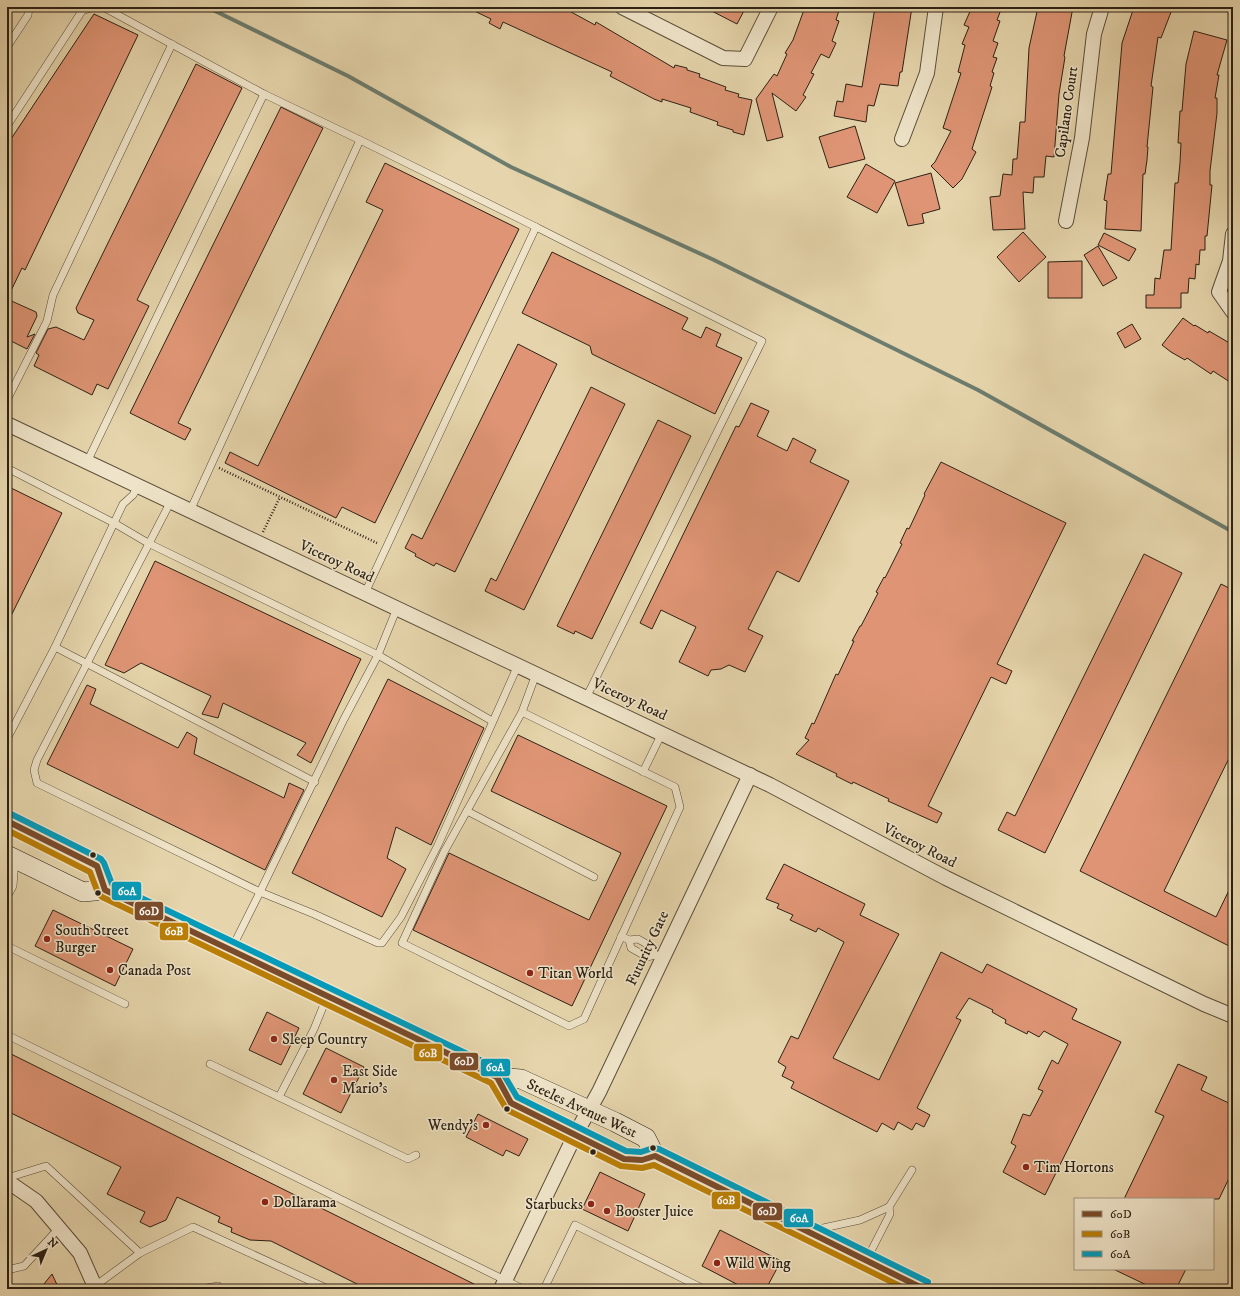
<svg xmlns="http://www.w3.org/2000/svg" width="1240" height="1296" viewBox="0 0 1240 1296" font-family="'IM FELL DW Pica',serif">
<rect width="100%" height="100%" fill="#e6d5ac"/>
<filter id="stains"><feTurbulence type="fractalNoise" baseFrequency=".005" numOctaves="4"/><feColorMatrix values="0 0 0 0 .2 0 0 0 0 .09 0 0 0 0 .02 0 0 0 .5 -.17"/></filter>
<radialGradient id="worn" r=".72"><stop offset=".6" stop-color="#630" stop-opacity="0"/><stop offset="1" stop-color="#630" stop-opacity=".3"/></radialGradient>
<g fill="none" stroke-linecap="round" stroke-linejoin="round">
<polyline stroke="#6c7c6e" stroke-width="4" points="207,7 348,76 511,167 714,260 978,390 1233,532"/>
</g>
<g fill="#df9575" stroke="#2c2114">
<polygon points="466,7 562,7 595,25 596,22 674,68 675,65 687,68 687,70 700,74 699,77 726,87 725,90 739,94 738,97 752,100 744,135 733,132 733,130 717,125 718,122 690,112 691,108 662,99 662,102 654,99 610,76 612,72 503,22 500,29 489,23 491,19"/>
<polygon points="704,7 746,7 737,24"/>
<polygon points="805,7 840,7 836,20 839,21 832,41 836,43 829,58 821,54 811,73 814,74 803,95 806,97 796,111 772,93 783,137 767,141 756,99 774,74 777,76 787,54 785,53 793,40"/>
<polygon points="875,7 912,7 902,72 900,72 898,86 880,84 874,106 868,105 866,122 834,116 837,101 843,102 846,84 862,87"/>
<polygon points="972,7 1002,7 997,20 1000,21 993,41 998,43 993,57 997,58 992,72 994,73 990,86 992,87 972,149 976,152 962,179 953,188 931,166 935,162 951,131 943,128 961,73 958,72 965,45 962,44 969,27 964,25"/>
<polygon points="1038,7 1073,7 1064,56 1065,57 1059,94 1054,157 1046,156 1044,177 1034,177 1033,193 1023,192 1025,229 993,230 990,197 1000,196 1003,174 1012,175 1013,159 1017,159 1020,122 1025,122 1029,48"/>
<polygon points="1134,7 1173,7 1161,38 1158,37 1151,86 1153,87 1147,147 1148,147 1147,160 1145,174 1143,174 1141,231 1105,229 1107,201 1104,200 1108,174 1111,174 1122,43"/>
<polygon points="94,14 138,35 25,270 22,268 7,299 36,312 37,316 27,337 35,334 27,349 7,339 7,145"/>
<polygon points="1194,31 1227,40 1217,75 1219,75 1215,98 1217,98 1217,113 1210,171 1210,185 1212,185 1207,236 1205,236 1205,250 1200,250 1199,265 1196,264 1195,279 1189,278 1188,293 1181,293 1181,308 1146,308 1146,295 1154,295 1155,278 1160,279 1164,250 1171,250 1175,183 1178,183 1180,163 1181,143 1178,143 1180,111 1182,111 1186,64"/>
<polygon points="196,64 242,88 137,300 149,306 108,389 97,384 92,395 34,366 39,355 36,353 48,329 56,327 84,340 94,320 78,313 76,308"/>
<polygon points="281,107 323,128 178,423 191,429 185,440 130,413"/>
<polygon points="855,126 865,159 829,168 819,137"/>
<polygon points="385,163 519,229 375,523 342,507 336,518 225,463 230,452 258,466 383,210 366,202"/>
<polygon points="866,164 895,181 877,213 847,197"/>
<polygon points="931,173 940,209 922,214 924,223 908,226 895,183"/>
<polygon points="1023,232 1046,257 1019,282 997,257"/>
<polygon points="1104,233 1136,249 1129,261 1098,245"/>
<polygon points="1098,246 1117,278 1103,286 1084,255"/>
<polygon points="552,252 688,318 682,329 701,338 706,327 721,334 716,346 742,358 715,414 592,354 590,346 522,313"/>
<polygon points="1082,261 1082,298 1048,298 1048,262"/>
<polygon points="1183,318 1194,326 1195,325 1208,333 1209,331 1233,345 1233,384 1213,371 1211,374 1187,358 1185,360 1171,352 1162,345"/>
<polygon points="1132,324 1141,339 1125,348 1117,333"/>
<polygon points="518,344 557,364 455,572 436,563 434,566 415,556 416,554 405,548 412,534 422,539"/>
<polygon points="591,387 625,404 524,610 485,591 491,578 496,581"/>
<polygon points="751,403 769,411 757,436 787,451 793,438 816,450 810,462 849,481 799,582 777,571 748,629 763,636 745,672 729,665 721,669 711,670 708,676 679,662 696,627 661,610 652,629 640,623 736,426 739,427"/>
<polygon points="658,420 691,436 592,639 575,631 574,634 557,626"/>
<polygon points="941,462 1066,523 997,664 1012,671 1006,684 991,677 928,806 942,813 937,823 888,801 889,799 853,782 852,784 836,776 837,774 796,754 809,740 805,738 812,723 814,724 836,674 838,675 854,641 852,641 860,626 861,626 878,593 876,592 884,577 885,578 902,544 900,543 907,528 909,529 925,495 924,494"/>
<polygon points="7,486 62,513 7,624"/>
<polygon points="1144,554 1182,573 1045,853 998,830 1007,812 1015,816"/>
<polygon points="155,561 361,659 311,763 297,755 306,743 223,703 218,718 202,714 211,696 141,663 124,673 105,665"/>
<polygon points="1221,584 1233,590 1233,750 1164,891 1216,917 1233,882 1233,948 1080,871"/>
<polygon points="388,679 484,728 431,845 396,827 387,858 406,869 382,917 292,873"/>
<polygon points="87,685 96,689 90,704 178,748 187,732 197,738 194,754 284,798 289,783 304,790 265,870 47,764"/>
<polygon points="518,735 667,806 572,1006 413,930 449,853 589,920 621,853 491,791"/>
<polygon points="784,864 865,904 860,915 899,934 833,1058 879,1080 941,952 982,973 987,964 1077,1009 1072,1019 1121,1042 1045,1195 1003,1172 1016,1146 1011,1143 1023,1114 1030,1116 1043,1091 1038,1089 1052,1060 1058,1064 1068,1044 1044,1031 1039,1037 1028,1031 1027,1034 1005,1023 1006,1020 992,1012 993,1010 969,998 956,1018 961,1020 917,1108 930,1115 924,1127 916,1123 912,1130 898,1122 894,1130 882,1123 877,1132 791,1088 794,1082 782,1076 786,1067 778,1062 791,1036 798,1039 844,942 818,928 816,932 790,920 793,915 777,908 779,904 766,899"/>
<polygon points="53,910 133,949 115,986 35,946"/>
<polygon points="267,1012 299,1028 281,1065 249,1050"/>
<polygon points="326,1048 364,1067 341,1113 303,1094"/>
<polygon points="7,1052 484,1289 367,1289 271,1241 250,1240 231,1232 232,1228 218,1222 220,1217 177,1197 166,1220 150,1227 140,1222 145,1212 107,1194 121,1167 7,1111"/>
<polygon points="1178,1064 1207,1077 1201,1090 1233,1105 1233,1170 1219,1199 1124,1199 1164,1116 1155,1112"/>
<polygon points="478,1114 528,1139 519,1156 506,1150 503,1156 466,1137"/>
<polygon points="600,1172 645,1194 628,1231 582,1209"/>
<polygon points="720,1230 781,1261 766,1289 746,1289 702,1266"/>
<polygon points="1113,1269 1186,1269 1176,1289 1155,1289"/>
<polygon points="52,1274 59,1289 40,1289"/>
</g>
<g fill="none" stroke-linecap="round" stroke-linejoin="round">
<defs>
<g id="service">
<polyline points="103,7 264,94"/>
<polyline points="7,47 28,15 29,7"/>
<polyline points="7,126 82,11 93,7"/>
<polyline points="360,140 536,227 365,593"/>
<polyline points="536,227 762,341 586,698"/>
<polyline points="7,400 47,321 53,295 172,44"/>
<polyline points="87,462 264,94 360,140 190,511"/>
<polyline points="7,468 114,523 148,543 378,655 492,721"/>
<polyline points="171,501 37,760 34,770 37,783 260,892 231,950"/>
<polyline points="397,608 378,655 344,719 260,892 314,914 378,943 382,943 401,917 438,845 518,665"/>
<polyline points="55,647 123,504 133,495 138,486"/>
<polyline points="522,712 675,787 680,807 584,1019 569,1026 402,943 444,852 522,712 536,674"/>
<polyline points="7,739 55,647 315,782"/>
<polyline points="643,772 662,733"/>
<polyline points="467,811 594,877"/>
<polyline points="7,897 13,886 15,860"/>
<polyline points="621,936 629,940 638,939 652,947 655,955"/>
<polyline points="629,940 631,948 647,957 655,955 658,956"/>
<polyline points="7,946 125,1004"/>
<polyline points="7,1035 523,1289"/>
<polyline points="210,1064 408,1159 416,1155"/>
<polyline points="279,1097 314,1029 327,997"/>
<polyline points="7,1178 46,1166 140,1253"/>
<polyline points="814,1230 860,1220 889,1207 912,1170"/>
<polyline points="867,1259 890,1214 889,1207"/>
<polyline points="7,1270 24,1266 59,1228"/>
<polyline points="95,1286 140,1253 193,1227 328,1289"/>
<polyline points="201,1289 218,1286"/>
<polyline points="544,1289 575,1225 704,1289"/>
</g>
<g id="minor">
<polyline points="622,7 723,58 745,59 771,7"/>
<polyline points="902,139 927,73 936,7"/>
<polyline points="1066,221 1082,138 1094,34 1102,7"/>
<polyline points="1233,234 1230,261 1219,292 1233,312"/>
<polyline points="7,424 770,785 946,878 1204,1004 1233,1016"/>
<polyline points="7,1181 36,1201 80,1253 96,1289"/>
<polyline points="501,1289 575,1135 599,1092 750,775"/>
</g>
<g id="secondary">
<polyline points="7,821 97,866 105,890"/>
<polyline points="7,855 83,892 105,890 497,1077 521,1079 615,1122 646,1138 655,1156 924,1289"/>
<polyline points="497,1077 511,1103 600,1148 624,1159 642,1160 655,1156"/>
</g>
</defs>
<use href="#service" stroke="#5a4e3a" stroke-width="8"/>
<use href="#minor" stroke="#5a4e3a" stroke-width="16"/>
<use href="#secondary" stroke="#2c2114" stroke-width="20"/>
<g stroke="#2c2114" stroke-width="2.5" stroke-dasharray="1 2" stroke-linecap="butt">
<polyline points="219,468 377,543"/>
<polyline points="263,532 280,497"/>
</g>
<use href="#service" stroke="#efe4c9" stroke-width="7"/>
<use href="#minor" stroke="#efe4c9" stroke-width="14"/>
<use href="#secondary" stroke="#efe4c9" stroke-width="19"/>
<defs>
<polyline id="bus-1" points="7,821 97,866 105,890 497,1077 511,1103 624,1159 642,1160 655,1156 924,1289"/>
<polyline id="bus-2" points="7,830 90,872 98,893 102,897 491,1083 507,1110 621,1166 642,1168 654,1165 906,1289"/>
<polyline id="bus-3" points="11,814 101,859 104,863 112,884 501,1070 517,1097 626,1151 641,1152 653,1148 659,1149 928,1282"/>
</defs>
<use href="#bus-1" stroke="#efe4c9" stroke-width="9"/>
<use href="#bus-2" stroke="#efe4c9" stroke-width="9"/>
<use href="#bus-3" stroke="#efe4c9" stroke-width="9"/>
<use href="#bus-1" stroke="#7a4b2a" stroke-width="6"/>
<use href="#bus-2" stroke="#ba7e06" stroke-width="6"/>
<use href="#bus-3" stroke="#049bbb" stroke-width="6"/>
</g>
<g fill="#2c2114" stroke="#efe4c9" stroke-width="1.5">
<circle cx="93" cy="855" r="3.5"/>
<circle cx="98" cy="893" r="3.5"/>
<circle cx="507" cy="1109" r="3.5"/>
<circle cx="653" cy="1148" r="3.5"/>
<circle cx="593" cy="1152" r="3.5"/>
</g>
<g fill="#8f2418" stroke="#efe4c9" stroke-width="1.5">
<circle cx="47" cy="939" r="4"/>
<circle cx="110" cy="970" r="4"/>
<circle cx="530" cy="973" r="4"/>
<circle cx="274" cy="1039" r="4"/>
<circle cx="334" cy="1080" r="4"/>
<circle cx="486" cy="1125" r="4"/>
<circle cx="1026" cy="1167" r="4"/>
<circle cx="265" cy="1202" r="4"/>
<circle cx="591" cy="1204" r="4"/>
<circle cx="607" cy="1211" r="4"/>
<circle cx="717" cy="1263" r="4"/>
</g>
<g text-anchor="middle" stroke-width="3" stroke-linejoin="round" paint-order="stroke">
<g font-size="15" fill="#2c2114" stroke="#efe4c9">
<text transform="translate(1066 112) rotate(-82)" y="5">Capilano Court</text>
<text transform="translate(337 561) rotate(25)" y="5">Viceroy Road</text>
<text transform="translate(630 699) rotate(25)" y="5">Viceroy Road</text>
<text transform="translate(920 845) rotate(27)" y="5">Viceroy Road</text>
<text transform="translate(647 948) rotate(-65)" y="5">Futurity Gate</text>
<text transform="translate(582 1108) rotate(25)" y="5">Steeles Avenue West</text>
</g>
<g font-size="15" fill="#2c2114" stroke="#efe4c9" text-anchor="start">
<text x="55" y="935">South Street<tspan x="55" dy="17">Burger</tspan></text>
<text x="118" y="975">Canada Post</text>
<text x="538" y="978">Titan World</text>
<text x="282" y="1044">Sleep Country</text>
<text x="342" y="1076">East Side<tspan x="342" dy="17">Mario's</tspan></text>
<text x="478" y="1130" text-anchor="end">Wendy's</text>
<text x="1034" y="1172">Tim Hortons</text>
<text x="273" y="1207">Dollarama</text>
<text x="583" y="1209" text-anchor="end">Starbucks</text>
<text x="615" y="1216">Booster Juice</text>
<text x="725" y="1268">Wild Wing</text>
</g>
</g>
<g stroke="#efe4c9" stroke-width="1.5">
<rect x="111" y="881" width="31" height="20" rx="4" fill="#049bbb"/>
<rect x="134" y="901" width="30" height="20" rx="4" fill="#7a4b2a"/>
<rect x="159" y="922" width="30" height="19" rx="4" fill="#ba7e06"/>
<rect x="413" y="1043" width="30" height="19" rx="4" fill="#ba7e06"/>
<rect x="449" y="1052" width="30" height="19" rx="4" fill="#7a4b2a"/>
<rect x="480" y="1058" width="31" height="19" rx="4" fill="#049bbb"/>
<rect x="711" y="1191" width="30" height="19" rx="4" fill="#ba7e06"/>
<rect x="752" y="1202" width="31" height="19" rx="4" fill="#7a4b2a"/>
<rect x="783" y="1208" width="31" height="20" rx="4" fill="#049bbb"/>
</g>
<g font-size="11" text-anchor="middle" font-weight="bold" fill="#fff">
<text x="127" y="895">60A</text>
<text x="149" y="915">60D</text>
<text x="174" y="935">60B</text>
<text x="428" y="1057">60B</text>
<text x="464" y="1065">60D</text>
<text x="495" y="1071">60A</text>
<text x="726" y="1204">60B</text>
<text x="767" y="1215">60D</text>
<text x="799" y="1222">60A</text>
</g>
<rect width="1240" height="1296" fill="none" stroke="#e6d5ac" stroke-width="24"/>
<rect x="8" y="8" width="1224" height="1280" fill="none" stroke="#2c2114" stroke-width="2"/>
<rect x="12" y="12" width="1216" height="1272" fill="none" stroke="#2c2114"/>
<rect x="1074" y="1198" width="140" height="72" fill="#efe4c9" stroke="#a19681"/>
<rect x="1082" y="1211" width="20" height="6" fill="#7a4b2a" stroke="#a19681"/>
<text x="1110" y="1218" font-size="12" fill="#2c2114">60D</text>
<rect x="1082" y="1231" width="20" height="6" fill="#ba7e06" stroke="#a19681"/>
<text x="1110" y="1238" font-size="12" fill="#2c2114">60B</text>
<rect x="1082" y="1251" width="20" height="6" fill="#049bbb" stroke="#a19681"/>
<text x="1110" y="1258" font-size="12" fill="#2c2114">60A</text>
<g transform="translate(46 1250) rotate(44)" stroke="#efe4c9" stroke-width="3" paint-order="stroke">
<path d="M0-3L7 15L0 10L-7 15Z" fill="#2c2114"/>
<text y="-6" font-size="11" font-weight="bold" text-anchor="middle" fill="#2c2114">N</text>
</g>
<rect width="100%" height="100%" filter="url(#stains)"/>
<rect width="100%" height="100%" fill="url(#worn)"/>
</svg>
